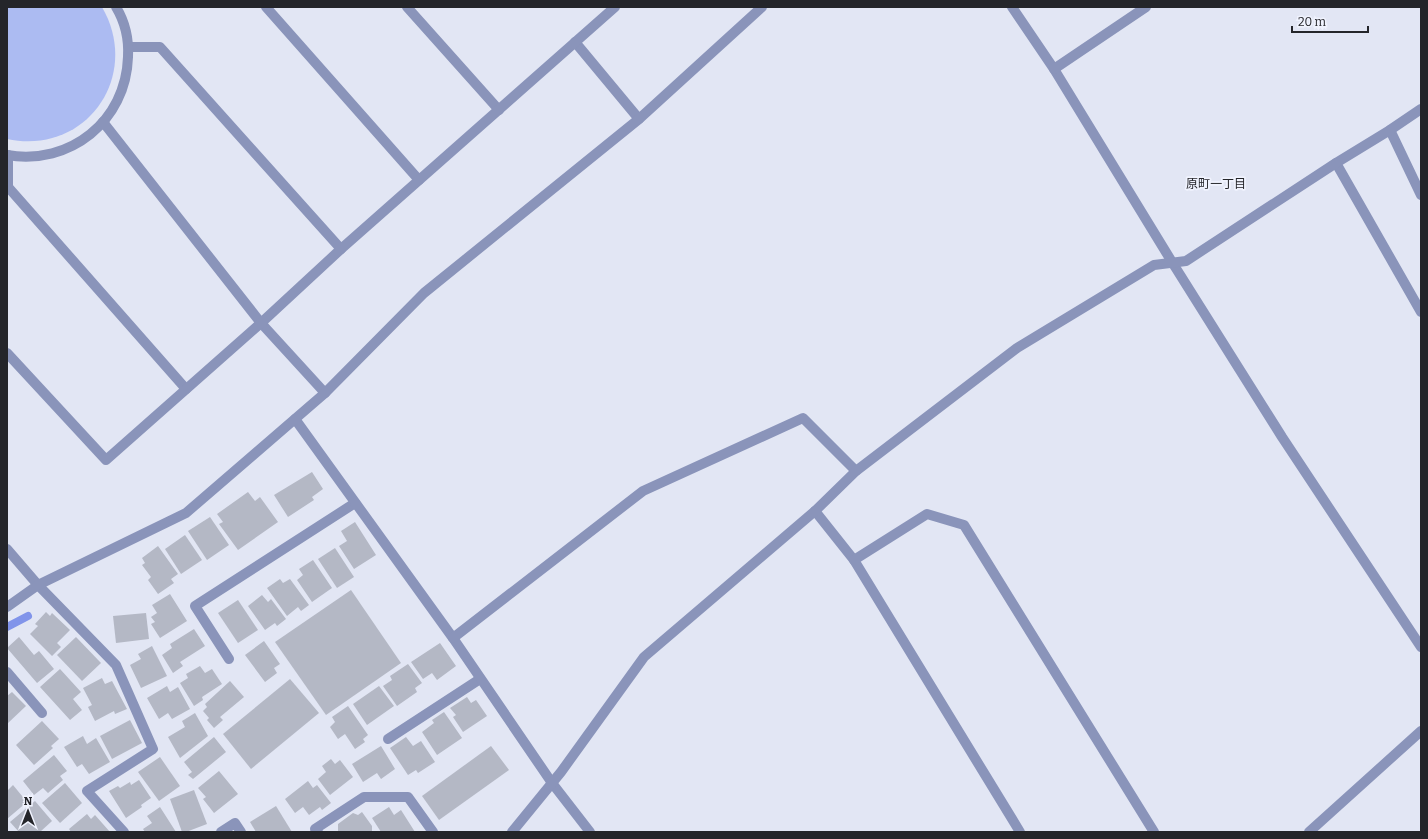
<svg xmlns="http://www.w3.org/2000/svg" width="1428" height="839" viewBox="0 0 1428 839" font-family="Bitter,'Noto Sans JP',serif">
<rect width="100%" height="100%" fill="#e2e6f4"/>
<path fill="#acbbf2" d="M7 7H102C142 76 86 156 7 139Z"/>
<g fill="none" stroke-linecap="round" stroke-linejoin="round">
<polyline stroke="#8194ea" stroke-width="8" points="7,627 28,616"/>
</g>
<g fill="#b4b8c5">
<polygon points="312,472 323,489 312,497 314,500 288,517 274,495"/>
<polygon points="248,492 255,501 260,497 278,522 238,550 219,524 223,522 217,514"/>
<polygon points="210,517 229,545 207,560 188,531"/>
<polygon points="355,522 376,555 354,569 339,546 347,541 341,531"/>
<polygon points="185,535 202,560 181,574 165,549"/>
<polygon points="158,546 178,574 171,579 174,583 158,594 148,580 151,577 142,565 145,563 142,558"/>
<polygon points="335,548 354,577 337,588 318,559"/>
<polygon points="313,560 332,588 312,602 297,580 303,575 299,569"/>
<polygon points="280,579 283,583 290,579 309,605 301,611 298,607 287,616 267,588"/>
<polygon points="351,590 401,663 326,715 275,642"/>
<polygon points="170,594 187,621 160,638 151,624 155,622 151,617 157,613 152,605"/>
<polygon points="262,595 268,602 271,599 286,619 277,626 275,623 265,630 248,606"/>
<polygon points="238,600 258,630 238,643 218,613"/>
<polygon points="46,612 50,616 52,613 70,630 57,643 61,647 52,656 30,634 38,626 35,624"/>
<polygon points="146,613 149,639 116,643 113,616"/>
<polygon points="194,629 205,646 180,662 183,666 173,673 162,655 172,648 170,644"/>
<polygon points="19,637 34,655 39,651 54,669 37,683 7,648"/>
<polygon points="76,637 101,663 82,681 57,655"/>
<polygon points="264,641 280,664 274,668 277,673 265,682 245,655"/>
<polygon points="440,643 456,666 437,680 432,673 423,679 411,662"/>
<polygon points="152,646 167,676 141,688 130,665 141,659 138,654"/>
<polygon points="408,664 422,683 415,688 417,692 397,706 383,686 392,680 390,676"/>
<polygon points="200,666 205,673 212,669 222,684 202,697 203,700 194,706 180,683 188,678 186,674"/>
<polygon points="60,669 81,692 73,699 82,710 70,720 40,687"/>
<polygon points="102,678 105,684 112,681 127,709 115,714 114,711 95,721 88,707 92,705 83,688"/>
<polygon points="290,679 319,713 251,769 223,734"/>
<polygon points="230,681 244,697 220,717 223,720 214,728 207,720 209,718 203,711 207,707 205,704"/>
<polygon points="167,686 170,692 178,687 190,709 172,719 168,713 159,719 147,698"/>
<polygon points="379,686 394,706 367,725 353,704"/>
<polygon points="12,692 26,706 7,724 7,696"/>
<polygon points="467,697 471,703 476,700 487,716 463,732 453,717 456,715 450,708"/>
<polygon points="348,706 368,735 363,739 365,742 355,749 345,734 338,739 330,727 335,722 332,717"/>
<polygon points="444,712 462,738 437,755 422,732 434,723 432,720"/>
<polygon points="195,713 208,736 180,758 168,737 185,727 182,721"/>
<polygon points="130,720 142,743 112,759 100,736"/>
<polygon points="42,721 59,739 51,746 53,748 34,765 16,745"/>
<polygon points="83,736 87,744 96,738 110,762 89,774 82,764 77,767 64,747"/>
<polygon points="214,737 226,752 193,779 188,775 192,772 184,762"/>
<polygon points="406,737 413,746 421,741 435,762 418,773 416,770 408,775 390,748"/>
<polygon points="381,746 395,769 381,779 377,773 363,782 352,764"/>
<polygon points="491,746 509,770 439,820 422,796"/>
<polygon points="54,755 67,771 60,776 63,780 48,793 43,788 34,795 23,781"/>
<polygon points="160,757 180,786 159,801 138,772"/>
<polygon points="331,759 335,764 340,760 353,777 330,795 318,779 326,772 322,766"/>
<polygon points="219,771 238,794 214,813 203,799 206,797 198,788"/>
<polygon points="139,780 151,798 141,805 142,807 126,818 109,791 118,786 120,788 130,782 131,785"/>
<polygon points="308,781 313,788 317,785 331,803 322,810 320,807 309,815 303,807 295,813 285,799"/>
<polygon points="65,783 82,803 60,823 42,803"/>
<polygon points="13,785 27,802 7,819 7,791"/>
<polygon points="194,790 207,824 186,832 182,832 170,799"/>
<polygon points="35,801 52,821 40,832 19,832 10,822"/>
<polygon points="276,806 292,832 256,832 250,822"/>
<polygon points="160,807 176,832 145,832 143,829 152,823 147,816"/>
<polygon points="389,807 394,815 401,810 415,832 381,832 372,818"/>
<polygon points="362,812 372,826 372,832 338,832 338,824 353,813 358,815"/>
<polygon points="87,814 91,819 95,815 110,832 71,832 69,829"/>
</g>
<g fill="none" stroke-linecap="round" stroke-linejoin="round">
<g stroke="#8a94ba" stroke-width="10">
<polyline points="1390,130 1421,195"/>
<polyline points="1336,163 1421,312"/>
<polyline points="229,659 195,606 355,503"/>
<polyline points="7,672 42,713"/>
<polyline points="388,739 480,679"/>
</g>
<g stroke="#8a94ba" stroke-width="10">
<polyline points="266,7 419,180"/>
<polyline points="407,7 499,110"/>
<polyline points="1012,7 1054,69 1172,262 1282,437 1421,647"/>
<polyline points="575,42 639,119"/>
<polyline points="129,47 160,47 341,249"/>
<polyline points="1054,69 1146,7"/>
<polyline points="103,122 261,323 325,393"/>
<path d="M7 155C70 166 126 121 128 57 129 40 125 22 116 7"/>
<polyline points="8,155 8,187 186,389"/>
<polyline points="7,353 106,460 261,323 341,249 615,7"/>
<polyline points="295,419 453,638 552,783 590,832"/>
<polyline points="815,511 854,560 1020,832"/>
<polyline points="7,549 38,585 116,665 153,749 87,791 124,832"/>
<polyline points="854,560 927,514 964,525 1154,832"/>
<polyline points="7,607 38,585 186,513 325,393 424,293 639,119 762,7"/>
<polyline points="453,638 643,491 803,418 856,471"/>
<polyline points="221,832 235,823 241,832"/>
<polyline points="318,832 315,829 364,797 408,797 433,832"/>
<polyline points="512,832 561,772 644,657 815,511 856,471 1017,348 1154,265 1186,261 1336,163 1390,130 1421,109"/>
<polyline points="1309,832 1421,731"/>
</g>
</g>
<g text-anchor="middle" stroke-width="3.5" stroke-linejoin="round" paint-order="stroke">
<g font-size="12" fill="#24252a" stroke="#f0f3fe">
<text x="1216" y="188">原町一丁目</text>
</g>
</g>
<rect width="1428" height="839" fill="none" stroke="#24252a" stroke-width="16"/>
<g transform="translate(28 811)" stroke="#f0f3fe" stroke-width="3" paint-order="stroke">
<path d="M0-3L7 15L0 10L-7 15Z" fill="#24252a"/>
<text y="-6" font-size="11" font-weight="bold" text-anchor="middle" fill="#24252a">N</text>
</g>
<path d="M1292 26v6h76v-6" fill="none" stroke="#24252a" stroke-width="2"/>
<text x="1298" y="26" font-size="12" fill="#24252a" stroke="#f0f3fe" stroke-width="3" paint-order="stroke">20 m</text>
</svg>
